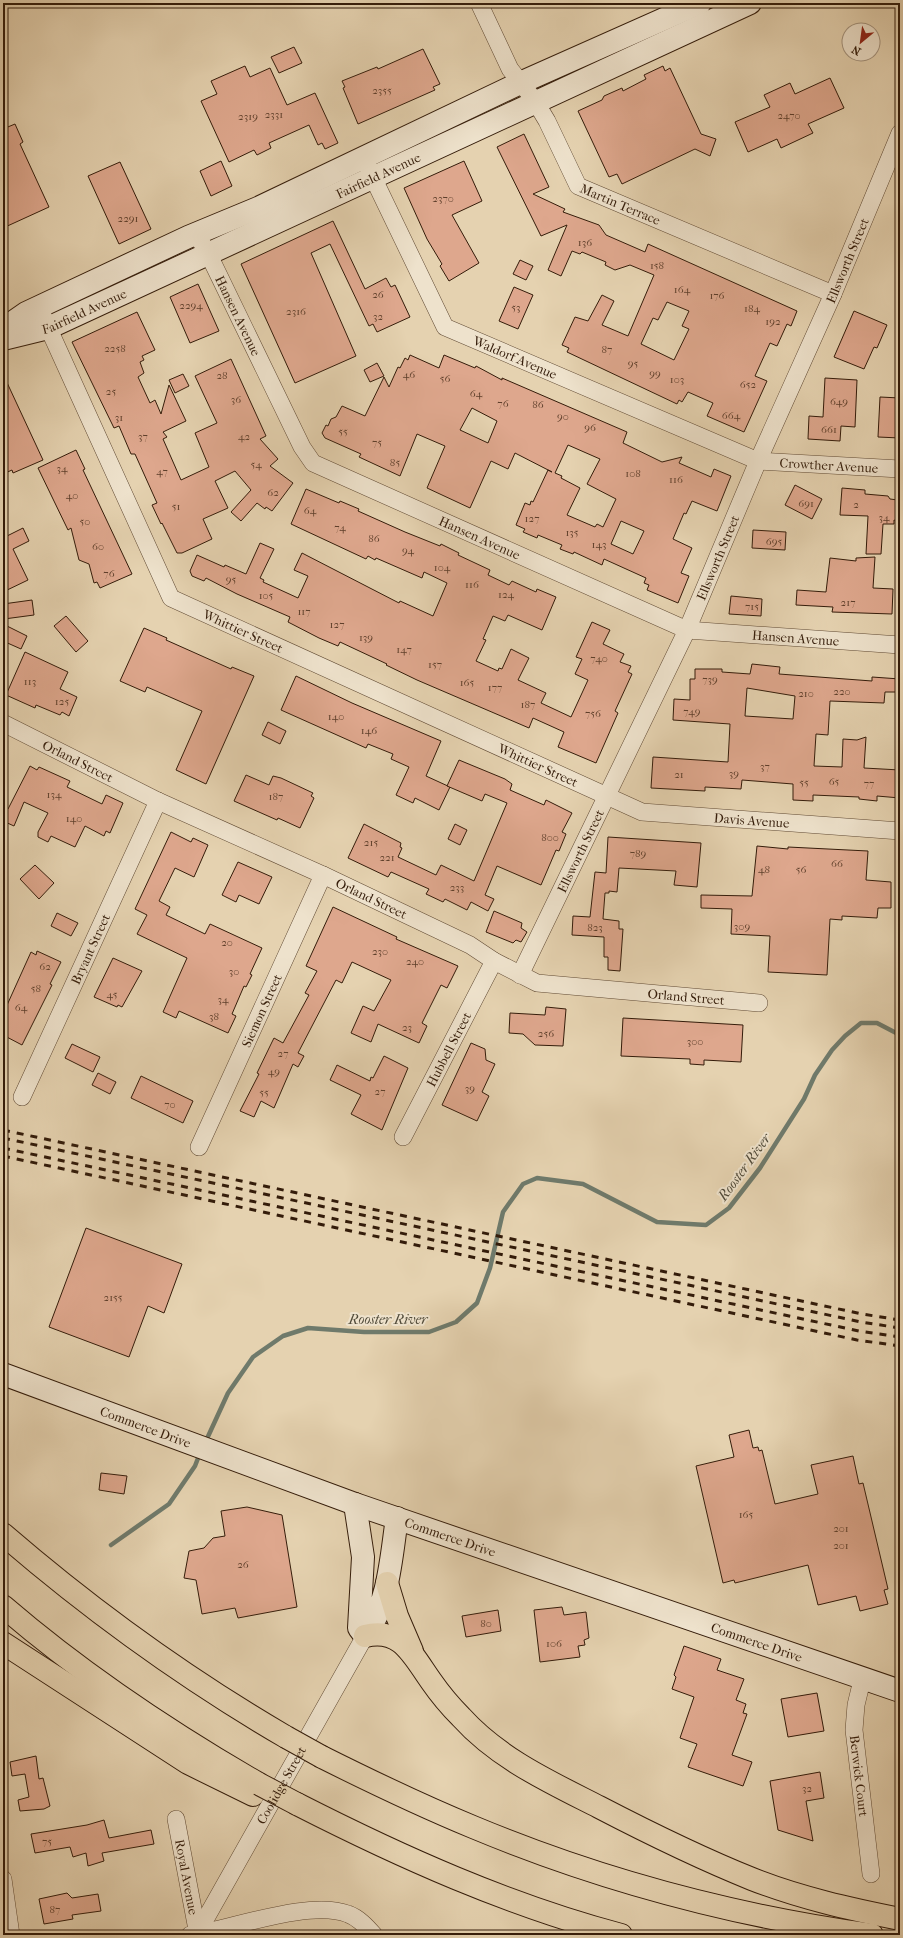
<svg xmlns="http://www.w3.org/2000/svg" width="903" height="1938" viewBox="0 0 903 1938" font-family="'IM FELL French Canon',serif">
<rect width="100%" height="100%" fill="#e5d2b0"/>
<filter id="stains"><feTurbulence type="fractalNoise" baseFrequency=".005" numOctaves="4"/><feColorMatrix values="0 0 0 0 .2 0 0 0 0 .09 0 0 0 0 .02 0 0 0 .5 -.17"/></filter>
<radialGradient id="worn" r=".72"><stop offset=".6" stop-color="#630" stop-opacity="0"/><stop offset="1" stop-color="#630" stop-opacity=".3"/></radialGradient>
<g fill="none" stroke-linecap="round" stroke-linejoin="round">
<g stroke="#6f7a6b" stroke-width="4.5">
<polyline points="205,1443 228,1393 253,1357 283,1336 308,1328 364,1332 429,1332 456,1322 477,1303 490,1268 503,1212 523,1184 537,1178 583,1184 657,1222 706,1225 729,1208 760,1168 804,1099 815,1075 832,1050 845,1036 861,1023 877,1023 900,1035"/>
<polyline points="111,1545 169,1504 195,1466 200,1453"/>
</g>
</g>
<g fill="#dea78d" stroke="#341c0a" fill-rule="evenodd">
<polygon points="294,47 302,63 279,73 271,57"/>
<polygon points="423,49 440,84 433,87 435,90 358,124 343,88 345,87 342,81 377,67 378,69"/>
<polygon points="245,66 250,77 270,68 287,105 315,93 338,143 325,149 322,143 318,145 309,125 269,143 271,148 257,155 254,150 229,162 201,101 217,94 211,81"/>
<polygon points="663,66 665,71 670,68 701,134 716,139 710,156 695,149 622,184 617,174 609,177 578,111 602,100 604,96 622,88 623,91 646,79 644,75"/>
<polygon points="830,78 844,108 808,124 813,133 781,148 777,139 748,152 735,122 770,107 764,95 790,83 795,94"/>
<polygon points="15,124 23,142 20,144 49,207 3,228 3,129"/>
<path d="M524 134 549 187 533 194 565 209 563 212 599 225 606 235 645 252 648 244 797 311 791 326 787 324 777 346 770 343 755 376 767 381 744 432 707 416 713 403 688 392 682 402 679 400 677 404 567 352 569 348 562 345 575 317 588 321 602 295 614 301 602 325 628 336 654 275 630 265 615 270 605 265 606 262 582 252 580 254 572 251 561 276 548 270 567 225 541 236 497 147ZM667 302 689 311 682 326 689 329 674 360 641 344 653 318 658 320Z"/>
<polygon points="221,161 232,186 211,196 200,171"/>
<polygon points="464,161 482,201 452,215 479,263 449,281 440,266 442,264 427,239 404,188"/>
<polygon points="120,162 151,229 119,244 88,176"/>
<polygon points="333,221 365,289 386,278 391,287 395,285 410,317 377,332 373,324 369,326 330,244 311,253 356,356 295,383 241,264"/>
<polygon points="520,260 533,266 526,280 513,274"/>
<polygon points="198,284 219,331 190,343 170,297"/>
<polygon points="514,287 533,295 518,329 499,321"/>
<polygon points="854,311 887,325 877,348 874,347 864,369 834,357"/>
<polygon points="137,312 155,350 142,356 144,360 140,362 144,373 138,377 150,403 155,400 161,414 169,385 186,421 163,432 167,437 163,439 181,480 209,467 195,433 217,423 195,376 231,359 266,436 260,439 278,459 270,466 293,483 272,511 266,507 265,509 257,503 241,521 231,512 251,490 235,471 215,481 228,508 203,519 212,539 182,553 177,553 162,523 161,524 152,505 157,503 135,454 131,454 119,426 114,428 72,342"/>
<path d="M410 355 439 368 444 355 475 368 476 366 502 380V378L627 432 623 443 662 462 682 457 679 463 711 477 714 469 731 476 717 511 692 501 686 514 684 513 673 539 692 548 681 573 689 576 678 603 647 590 649 585 644 583 646 578 604 559 602 565 574 552 573 554 560 549 562 545 538 535 537 538 523 532 525 529 516 525 525 503 530 505 531 501 533 502 548 470 552 472 515 453 508 469 491 461 470 508 427 488 445 446 417 434 400 476 359 457 361 454 325 438 322 433 326 425 328 426 331 419 336 417 342 406 365 416 384 377 389 387 398 367 400 368 405 358 408 360ZM472 408 497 421 488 443 460 430ZM568 445 600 459 587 484 616 499 603 527 597 524 595 527 567 515 580 488 561 478 562 476 555 473ZM621 521 644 531 633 554 611 544Z"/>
<polygon points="377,363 384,376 370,382 364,370"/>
<polygon points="3,374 43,460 13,473 12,470 3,474"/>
<polygon points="183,374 189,386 175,393 169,380"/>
<polygon points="825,378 857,380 855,427 841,426 840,441 808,439 809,416 823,417"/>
<polygon points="880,397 900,398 900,438 878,437"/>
<polygon points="76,450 85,469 83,470 132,574 100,588 97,582 94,583 89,564 79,560 71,528 68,530 38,468"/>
<polygon points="795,485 822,499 812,519 785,505"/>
<polygon points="842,488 865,490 865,494 888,496 890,499 898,500 897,521 894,520 894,524 883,524 881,554 866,554 868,516 840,515"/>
<polygon points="306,489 339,503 340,501 359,509 358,511 405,532 440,546 441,544 459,553 458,555 490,570 488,575 509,585 512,581 536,592 537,589 556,597 542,630 508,615 505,621 493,616 483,639 486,640 476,661 498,671 499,668 502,669 511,649 529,658 518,680 546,693 541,703 571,717 588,680 575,674 582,659 576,657 592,622 610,630 603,644 624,654 620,662 631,666 628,672 632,674 615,711 618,713 596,763 558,747 564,732 533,718 529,728 417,680 386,665 387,664 340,642 338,646 319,638 288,622 290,617 237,594 206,578 204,581 192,576 190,571 197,555 224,567 225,565 246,574 260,543 274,549 260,578 264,580 263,582 298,598 308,576 294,570 302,553 399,603 400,601 433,616 447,583 424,572 422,578 376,558 375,560 368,556 366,559 291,524"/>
<polygon points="3,528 7,536 23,528 29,541 13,549 28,580 3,592"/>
<polygon points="753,530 786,532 785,550 752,548"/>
<polygon points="875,557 873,588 893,589 892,614 832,612 833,607 796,605 797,590 826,592 830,558 856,561 856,558"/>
<polygon points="731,596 762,599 761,616 729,614"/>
<polygon points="32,600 34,615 4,619 3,604"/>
<polygon points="66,616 88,641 76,652 54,626"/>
<polygon points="7,626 27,636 21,649 3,641 3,635"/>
<polygon points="144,628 167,638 166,640 231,669 232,667 254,676 206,784 176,770 202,711 147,687 145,692 120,681"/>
<polygon points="25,652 68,672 60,689 77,697 69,716 62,712 60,715 36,705 35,708 6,695"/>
<path d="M752 664 780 667 779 674 872 681V677L900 679V692H885L884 703 830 701 828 735 816 734 814 766 842 767 843 739 857 740 866 737 864 768 900 770V798L877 796V801L859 799V797L813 795V801L793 800V784L742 780 741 789 705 787V791L651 788 653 757 728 762 730 724 673 720 674 699 690 700V679H695V669H722V672L750 674ZM747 688 795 696 793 719 745 716Z"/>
<polygon points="296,676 352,703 441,741 426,776 450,787 439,810 415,798 413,803 396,795 409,767 391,759 393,754 368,744 366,748 281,710"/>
<polygon points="268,722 286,731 280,744 262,735"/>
<polygon points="459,760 505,779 512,784 510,790 544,805 546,800 572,813 562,832 566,834 559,851 556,850 541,885 497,866 485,895 494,899 488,911 471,902 467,910 445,899 443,902 426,894 429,889 391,872 388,877 348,858 364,824 401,843 400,847 402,848 398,857 436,875 441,865 474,881 507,803 485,794 482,801 447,786"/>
<polygon points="30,766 37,770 39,767 70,781 67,787 102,804 106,795 123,803 110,833 106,831 104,836 85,826 75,847 51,836 48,842 38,837 38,832 48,813 24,802 14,826 3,821 3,806 8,809"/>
<polygon points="246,775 269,785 273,776 281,778 313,793 311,796 314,798 300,828 278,818 277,820 234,801"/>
<polygon points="455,824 467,830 460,845 448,839"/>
<polygon points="171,832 191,842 193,838 208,845 194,877 175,868 159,901 170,907 166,915 205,934 210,924 262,948 250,974 252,975 246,987 244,986 232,1014 236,1016 228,1033 179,1011 176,1018 163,1012 187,958 137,934 147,915 135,909"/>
<polygon points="608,837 701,843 697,887 674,885 676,871 619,868 617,892 609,891 609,893 605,893 603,919 619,921 619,929 623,929 620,971 608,970 608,957 604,957 604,937 572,935 573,916 590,917 595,872 606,873"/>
<polygon points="757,846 788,849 788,847 868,851 866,880 891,882 891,908 878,908 877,918 842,916 842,920 830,919 827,975 768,972 770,936 731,934 732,909 701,908 701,895 752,896"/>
<polygon points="238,862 272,877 259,904 239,895 236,902 222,895"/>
<polygon points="35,865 54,883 39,899 20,879"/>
<polygon points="333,907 397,937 396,939 458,966 447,988 441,985 422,1023 427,1026 419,1043 378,1024 371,1042 351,1033 363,1006 374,1011 391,980 352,962 342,983 336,980 298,1053 304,1056 298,1067 293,1064 274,1108 261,1101 254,1117 240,1111 259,1074 257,1073 272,1042 274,1038 283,1043 309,995 305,993 317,971 306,966"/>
<polygon points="494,911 522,923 521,928 527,932 521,942 516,940 513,943 486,932"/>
<polygon points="57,913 78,923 71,936 51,926"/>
<polygon points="37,951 61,962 50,984 52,985 22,1045 3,1035 3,1014 31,952 36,955"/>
<polygon points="113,958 142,971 122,1007 118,1005 117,1007 94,997"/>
<polygon points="546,1007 566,1009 563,1046 535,1045 523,1034 509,1033 510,1013 545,1015"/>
<polygon points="623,1018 743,1025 741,1062 704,1060 704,1065 690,1064 690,1059 621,1056"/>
<polygon points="471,1043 485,1049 486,1060 495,1064 482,1092 489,1096 477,1121 442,1105"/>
<polygon points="72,1044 100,1057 93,1072 65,1058"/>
<polygon points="384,1056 408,1068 382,1130 351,1114 361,1095 330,1080 337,1065 370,1081 371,1077 373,1078"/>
<polygon points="98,1073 116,1082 110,1094 92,1085"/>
<polygon points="141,1076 193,1101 183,1123 131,1098"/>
<polygon points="86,1228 182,1264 164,1313 148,1306 129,1357 49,1327"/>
<polygon points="749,1430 753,1448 758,1447 759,1451 762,1450 775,1504 818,1494 811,1465 853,1456 859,1484 863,1483 888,1589 884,1590 888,1604 860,1611 856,1596 818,1605 808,1565 735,1583 734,1580 723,1583 696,1466 734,1457 729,1435"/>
<polygon points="101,1473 127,1476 124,1494 99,1490"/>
<polygon points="247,1507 282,1515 297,1607 238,1618 235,1608 202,1614 196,1580 184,1578 189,1551 204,1548 213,1538 225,1536 221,1511"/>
<polygon points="562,1607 564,1615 586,1612 589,1638 584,1640 585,1645 578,1646 580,1657 540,1662 534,1610"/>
<polygon points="498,1610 501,1631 466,1637 462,1616"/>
<polygon points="684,1646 721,1659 717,1670 744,1679 736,1700 746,1704 743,1713 747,1714 732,1755 752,1762 743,1786 688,1767 697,1744 680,1738 694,1697 672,1689 676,1677 674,1675"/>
<polygon points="817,1693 824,1731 788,1737 781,1699"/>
<polygon points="36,1756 39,1779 43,1778 50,1806 44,1809 20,1811 18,1800 29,1797 25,1774 12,1776 10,1762"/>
<polygon points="820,1772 824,1798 806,1801 813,1841 778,1830 770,1781"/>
<polygon points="104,1820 109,1838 151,1830 154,1844 102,1853 104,1861 88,1866 86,1853 73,1857 70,1847 35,1853 31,1834 87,1825"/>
<polygon points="67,1893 72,1898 98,1894 101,1911 72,1915 73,1919 44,1924 39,1899"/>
</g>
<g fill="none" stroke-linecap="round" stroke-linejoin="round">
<defs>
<g id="street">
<path id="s1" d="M479 3 510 69 535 101 547 121 578 186 833 294"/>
<path id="s2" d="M368 167 445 327 758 461 900 469"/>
<path id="s3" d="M196 234 208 253 302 447 313 463 687 630 900 645"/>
<path id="s4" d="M43 316 171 598 642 812 900 831"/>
<path id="s5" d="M3 723 158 801 323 875 470 945 494 961 537 983 759 1003"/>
<path id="s6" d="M520 975 687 630 758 461 833 294 900 133"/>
<path id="s7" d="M22 1097 158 801"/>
<path id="s8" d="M403 1137 494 961"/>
<path id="s9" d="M199 1147 323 875"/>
<path id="s10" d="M862 1680 856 1705 854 1730 871 1874"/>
<path id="s11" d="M176 1819 198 1935"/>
<polyline points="3,1879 11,1935"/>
<path id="s12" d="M197 1934 365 1636"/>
<path d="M190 1935C232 1929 310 1899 348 1914 359 1918 367 1927 374 1935"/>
</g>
<g id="secondary">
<polyline points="3,329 26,313 188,237 258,208 520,83 700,3"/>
<path id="s13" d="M3 339 48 328 750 3"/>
<path id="s14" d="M3 1374 355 1504 900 1691"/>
<path d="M355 1504 363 1557 359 1628 365 1636C389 1603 391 1558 397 1518"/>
</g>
<g id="highway">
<path d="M3 1534C91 1610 185 1678 286 1737"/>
<polyline points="387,1583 397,1616 412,1651"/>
<path d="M3 1606C82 1674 169 1732 259 1784"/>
<path d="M365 1636C401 1627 413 1656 431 1681 440 1694 450 1706 461 1717 499 1759 550 1782 599 1807 649 1833 700 1858 752 1879 800 1898 850 1909 900 1919"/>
<polyline points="3,1643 188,1763 253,1795"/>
<path d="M322 1757C372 1782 422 1806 473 1827 600 1880 736 1916 872 1935"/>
<path d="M297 1804C401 1857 508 1905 621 1935"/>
</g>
</defs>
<use href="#street" stroke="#604a34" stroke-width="18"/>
<use href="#secondary" stroke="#341c0a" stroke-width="24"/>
<use href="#highway" stroke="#341c0a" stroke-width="24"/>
<use href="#street" stroke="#eee2cc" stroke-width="17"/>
<use href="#secondary" stroke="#eee2cc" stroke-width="22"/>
<use href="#highway" stroke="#e5d2b0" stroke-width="22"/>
<g stroke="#341c0a" stroke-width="3" stroke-dasharray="7 7" stroke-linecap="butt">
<polyline points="3,1130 862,1314 900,1320"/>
<polyline points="3,1138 861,1322 900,1328"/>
<polyline points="3,1148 859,1331 900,1337"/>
<polyline points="3,1156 857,1340 900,1346"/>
</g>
<defs>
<g id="highway-bridge">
<polyline points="286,1737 322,1757"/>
<polyline points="259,1784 297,1804"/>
</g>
</defs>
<use href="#highway-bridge" stroke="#341c0a" stroke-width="24" stroke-linecap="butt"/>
<use href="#highway-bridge" stroke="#e5d2b0" stroke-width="22"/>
</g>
<g text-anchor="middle" stroke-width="4" stroke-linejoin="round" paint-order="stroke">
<g font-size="11" fill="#5e3f2b">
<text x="382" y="94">2355</text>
<text x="274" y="118">2331</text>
<text x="789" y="119">2470</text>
<text x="248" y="120">2319</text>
<text x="443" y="202">2370</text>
<text x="128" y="222">2291</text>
<text x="585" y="246">136</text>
<text x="657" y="269">158</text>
<text x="682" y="293">164</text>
<text x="378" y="298">26</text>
<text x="717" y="299">176</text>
<text x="191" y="309">2294</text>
<text x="516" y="311">53</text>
<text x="752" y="312">184</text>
<text x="296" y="315">2316</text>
<text x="378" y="320">32</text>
<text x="773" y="325">192</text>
<text x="115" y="352">2258</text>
<text x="607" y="353">87</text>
<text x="633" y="367">95</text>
<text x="655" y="377">99</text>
<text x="409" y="378">46</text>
<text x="222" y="379">28</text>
<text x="445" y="382">56</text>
<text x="677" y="383">103</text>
<text x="748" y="388">652</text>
<text x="111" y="395">25</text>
<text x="476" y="397">64</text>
<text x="236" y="403">36</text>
<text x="839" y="405">649</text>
<text x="503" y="407">76</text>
<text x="538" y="408">86</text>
<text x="731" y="419">664</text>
<text x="563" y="420">90</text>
<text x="119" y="421">31</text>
<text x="590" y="431">96</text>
<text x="829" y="433">661</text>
<text x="343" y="435">55</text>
<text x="143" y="440">37</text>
<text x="244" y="440">42</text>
<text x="377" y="446">75</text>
<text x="395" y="466">85</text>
<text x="256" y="468">54</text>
<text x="62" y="472">34</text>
<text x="162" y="475">47</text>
<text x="633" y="477">108</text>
<text x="676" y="483">116</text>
<text x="273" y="496">62</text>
<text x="72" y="499">40</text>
<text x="806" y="507">691</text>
<text x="856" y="508">2</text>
<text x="176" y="510">51</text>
<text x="310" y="514">64</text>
<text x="884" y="521">34</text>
<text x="532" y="522">127</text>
<text x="85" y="525">50</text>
<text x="340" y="531">74</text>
<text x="572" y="536">135</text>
<text x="374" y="542">86</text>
<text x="774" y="545">695</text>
<text x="599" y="548">143</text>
<text x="98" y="550">60</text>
<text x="408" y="554">94</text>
<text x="442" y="571">104</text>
<text x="109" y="577">76</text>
<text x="231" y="583">95</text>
<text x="472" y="588">116</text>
<text x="506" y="598">124</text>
<text x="266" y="599">105</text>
<text x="848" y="606">217</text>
<text x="752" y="610">715</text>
<text x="304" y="615">117</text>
<text x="337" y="628">127</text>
<text x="366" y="641">139</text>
<text x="404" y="653">147</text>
<text x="599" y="662">740</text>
<text x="435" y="668">157</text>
<text x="710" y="683">739</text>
<text x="30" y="685">113</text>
<text x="467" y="686">165</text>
<text x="495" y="691">177</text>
<text x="842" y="695">220</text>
<text x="806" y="697">210</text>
<text x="62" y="705">125</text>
<text x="528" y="708">187</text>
<text x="692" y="715">749</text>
<text x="593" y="717">756</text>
<text x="336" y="720">140</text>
<text x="369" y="734">146</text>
<text x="765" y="770">37</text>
<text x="734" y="777">39</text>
<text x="679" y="778">21</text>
<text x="834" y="785">65</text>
<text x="804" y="786">55</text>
<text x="869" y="787">77</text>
<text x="54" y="798">134</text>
<text x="276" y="800">187</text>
<text x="74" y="822">140</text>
<text x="550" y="841">800</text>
<text x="371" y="846">215</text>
<text x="638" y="857">789</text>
<text x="387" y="861">221</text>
<text x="837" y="867">66</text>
<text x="764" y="873">48</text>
<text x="801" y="873">56</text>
<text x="457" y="891">233</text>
<text x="742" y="930">309</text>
<text x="595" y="931">823</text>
<text x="227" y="946">20</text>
<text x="380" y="955">230</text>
<text x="415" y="965">240</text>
<text x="45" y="970">62</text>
<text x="234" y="975">30</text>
<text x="36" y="992">58</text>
<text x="112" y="998">45</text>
<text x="223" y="1003">34</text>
<text x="21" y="1011">64</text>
<text x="214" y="1020">38</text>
<text x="407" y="1031">23</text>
<text x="546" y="1037">256</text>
<text x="695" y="1045">300</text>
<text x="283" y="1057">27</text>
<text x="274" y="1075">49</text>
<text x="470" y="1092">39</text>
<text x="380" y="1095">27</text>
<text x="264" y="1096">55</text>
<text x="170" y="1108">70</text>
<text x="113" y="1301">2155</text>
<text x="746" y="1518">165</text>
<text x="841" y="1532">201</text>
<text x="841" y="1549">201</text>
<text x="243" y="1568">26</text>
<text x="486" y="1627">80</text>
<text x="554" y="1647">106</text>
<text x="807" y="1792">32</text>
<text x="47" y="1845">75</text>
<text x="55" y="1913">87</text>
</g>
<g font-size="13" fill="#341c0a" stroke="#eee2cc">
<text dy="5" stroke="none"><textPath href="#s13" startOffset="410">Fairfield Avenue</textPath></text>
<text dy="5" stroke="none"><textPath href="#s1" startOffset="255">Martin Terrace</textPath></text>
<text dy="5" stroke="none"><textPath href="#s6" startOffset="786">Ellsworth Street</textPath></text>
<text dy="5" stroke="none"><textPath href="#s13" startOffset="86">Fairfield Avenue</textPath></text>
<text dy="5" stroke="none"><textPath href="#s3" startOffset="92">Hansen Avenue</textPath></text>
<text dy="5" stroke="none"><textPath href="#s2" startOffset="254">Waldorf Avenue</textPath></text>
<text dy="5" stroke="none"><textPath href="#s2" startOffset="589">Crowther Avenue</textPath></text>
<text dy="5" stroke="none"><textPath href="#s3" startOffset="440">Hansen Avenue</textPath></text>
<text dy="5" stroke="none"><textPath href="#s6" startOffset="462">Ellsworth Street</textPath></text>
<text dy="5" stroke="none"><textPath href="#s4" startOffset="389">Whittier Street</textPath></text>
<text dy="5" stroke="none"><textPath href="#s3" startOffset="776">Hansen Avenue</textPath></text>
<text dy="5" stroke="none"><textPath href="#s5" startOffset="84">Orland Street</textPath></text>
<text dy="5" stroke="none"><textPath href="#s4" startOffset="713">Whittier Street</textPath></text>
<text dy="5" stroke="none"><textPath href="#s4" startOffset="937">Davis Avenue</textPath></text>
<text dy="5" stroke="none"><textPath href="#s6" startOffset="138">Ellsworth Street</textPath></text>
<text dy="5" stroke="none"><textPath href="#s5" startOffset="408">Orland Street</textPath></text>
<text dy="5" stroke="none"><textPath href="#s7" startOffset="163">Bryant Street</textPath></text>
<text dy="5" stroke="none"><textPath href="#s5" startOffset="744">Orland Street</textPath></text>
<text dy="5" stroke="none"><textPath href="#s9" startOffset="150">Siemon Street</textPath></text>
<text dy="5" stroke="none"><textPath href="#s8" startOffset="99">Hubbell Street</textPath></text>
<text dy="5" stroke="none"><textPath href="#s14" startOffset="152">Commerce Drive</textPath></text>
<text dy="5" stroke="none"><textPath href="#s14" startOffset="476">Commerce Drive</textPath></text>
<text dy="5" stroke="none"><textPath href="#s14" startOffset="800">Commerce Drive</textPath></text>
<text dy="5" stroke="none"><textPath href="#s10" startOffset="97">Berwick Court</textPath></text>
<text dy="5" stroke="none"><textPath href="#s12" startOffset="171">Coolidge Street</textPath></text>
<text dy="5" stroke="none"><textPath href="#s11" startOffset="59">Royal Avenue</textPath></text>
</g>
<g font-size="14" font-style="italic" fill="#514b3a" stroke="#eee2cc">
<text transform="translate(744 1167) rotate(-54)" y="5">Rooster River</text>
<text x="388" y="1324">Rooster River</text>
</g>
</g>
<rect width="903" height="1938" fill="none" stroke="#e5d2b0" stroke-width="16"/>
<rect x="4" y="4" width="895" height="1930" fill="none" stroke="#341c0a" stroke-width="2"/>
<rect x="8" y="8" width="887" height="1922" fill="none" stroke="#341c0a"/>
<g transform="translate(861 42) rotate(209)"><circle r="19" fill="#eee2cc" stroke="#a4937e"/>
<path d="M0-3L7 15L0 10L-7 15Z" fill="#8f2418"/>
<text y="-6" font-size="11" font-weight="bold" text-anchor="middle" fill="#341c0a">N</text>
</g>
<rect width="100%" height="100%" filter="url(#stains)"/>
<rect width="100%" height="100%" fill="url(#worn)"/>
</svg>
